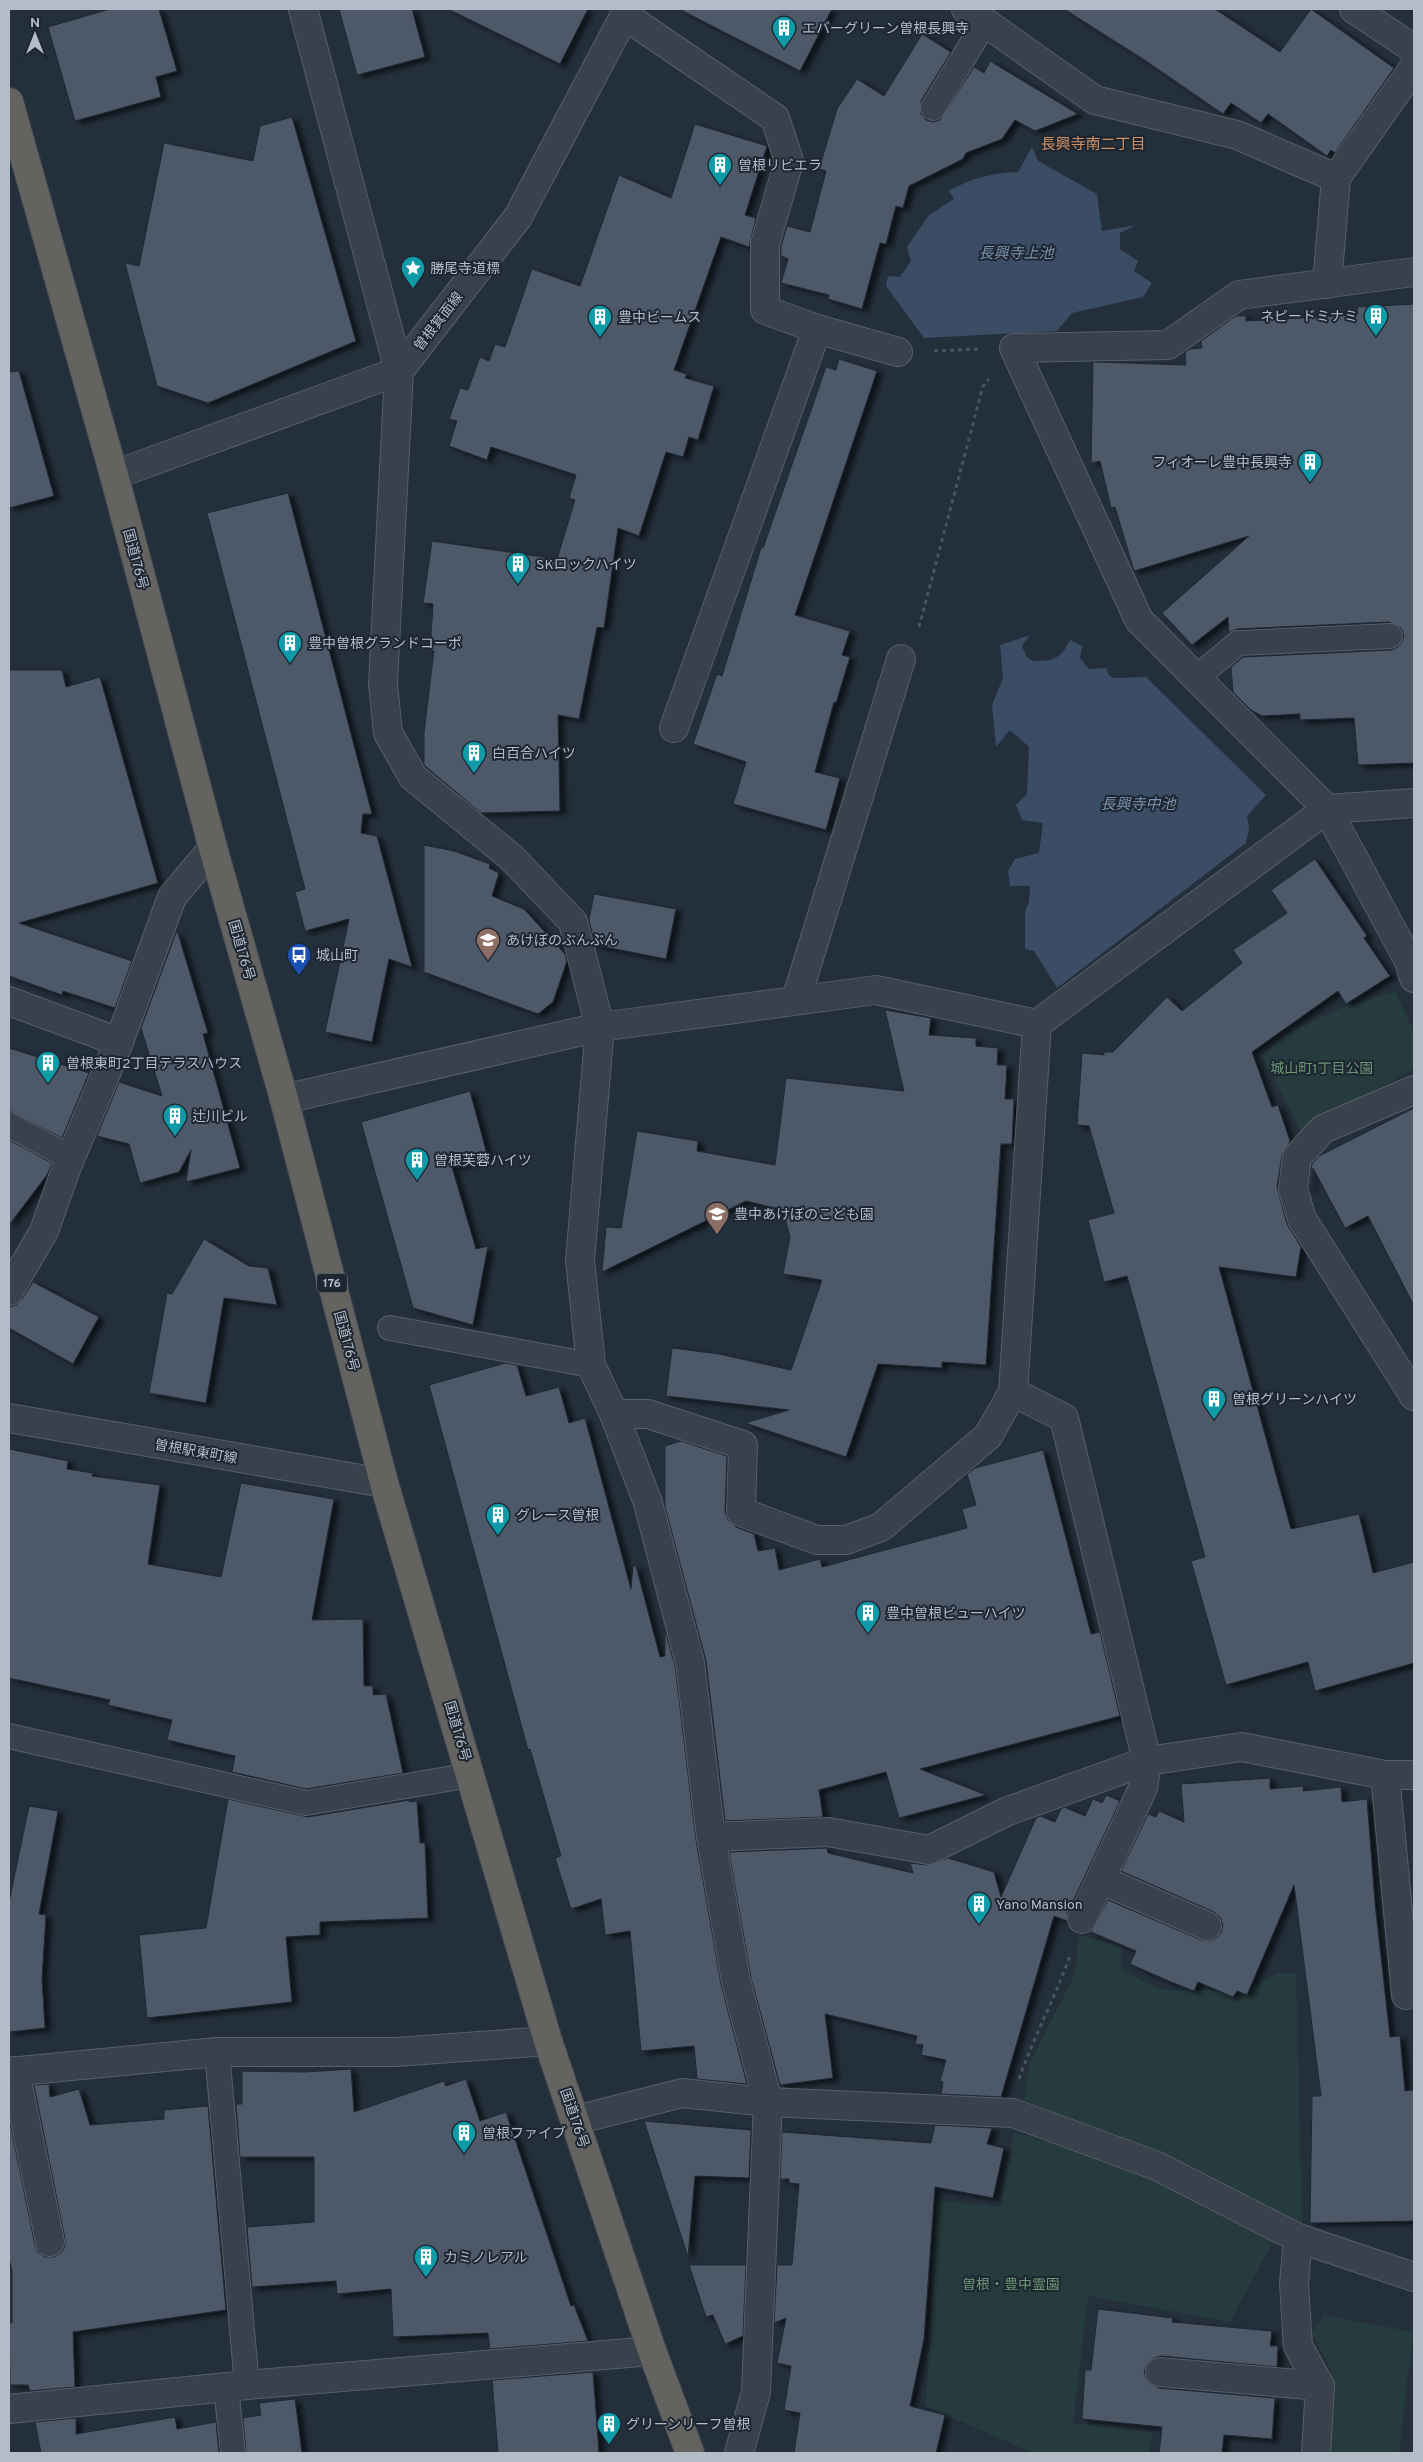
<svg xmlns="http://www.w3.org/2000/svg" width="1423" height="2462" viewBox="0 0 1423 2462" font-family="Overpass,'Noto Sans JP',sans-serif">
<defs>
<filter id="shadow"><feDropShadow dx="5.5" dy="3" stdDeviation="2.5" flood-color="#0009"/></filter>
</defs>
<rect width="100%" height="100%" fill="#242f3c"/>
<g fill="#263b3d">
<polygon points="1395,991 1414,1032 1414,1069 1301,1132 1262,1055 1292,1031 1341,1008"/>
<polygon points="1079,1935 1121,1947 1122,1971 1163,1990 1249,1990 1277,1973 1296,1973 1302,2223 1163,2155 1024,2100 1029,2064 1075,1974"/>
<polygon points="1014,2132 1153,2174 1275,2238 1230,2322 1088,2296 1073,2423 1152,2432 1150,2453 1033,2453 926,2406 936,2200 1000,2207"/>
<polygon points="1324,2315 1413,2332 1399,2453 1327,2453 1334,2410 1331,2370 1312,2332"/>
</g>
<g fill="#3a4d64">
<path d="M1032 147 1038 161 1097 194 1102 231 1136 225 1120 233V249L1138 261 1134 271 1152 283 1143 297 1072 313 1057 331 924 338 886 286 888 276 900 277 911 261 907 247 929 215 954 199 949 191C971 178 993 173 1018 172Z"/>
<path d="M1030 635 1022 646 1026 656 1032 661C1053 661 1060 660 1070 640L1082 646 1080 658 1089 669 1106 668 1109 675 1114 678 1146 677 1266 795 1247 816 1249 829 1246 843 1057 988 1034 951 1025 949V911L1029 902 1030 886H1010L1008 871 1015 859 1039 853 1043 823 1022 820 1016 805 1027 794 1029 747 1010 730 996 747 992 705 1003 678 1000 645Z"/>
</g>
<g fill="#4d5867" stroke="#1f2833" filter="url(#shadow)">
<polygon points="110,9 159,9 177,71 156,77 161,97 75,121 48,27"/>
<polygon points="339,9 412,9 425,57 357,75"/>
<polygon points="448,9 588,9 560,64"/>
<polygon points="679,9 832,9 800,71"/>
<polygon points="1064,9 1215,9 1280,52 1311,9 1394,68 1335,153 1331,150 1327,156 1268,114 1261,123 1231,103 1223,114 1146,61"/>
<polygon points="922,34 951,52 921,101 921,114 926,120 933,122 940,120 974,67 984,73 990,61 1078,114 1035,131 1015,120 1002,139 966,153 963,159 909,186 903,208 896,206 886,244 880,243 862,309 828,299 829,295 781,283 788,259 781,256 781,246 787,226 810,232 826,171 819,169 837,109 857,79 884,96"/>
<polygon points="292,117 356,341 208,403 157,386 125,263 139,266 164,143 253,161 260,126"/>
<polygon points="695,124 767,146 745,215 756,218 749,247 721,237 674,370 687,374 685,378 714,386 698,440 689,437 683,457 666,452 639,536 618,528 604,628 597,627 579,719 558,715 560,811 481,813 424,765 424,732 434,651 430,651 433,604 423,603 432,541 557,559 575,500 569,498 576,475 491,447 487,460 449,446 457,421 449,419 460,388 468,390 480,357 489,361 495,344 505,347 532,269 580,286 619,175 671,198"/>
<polygon points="1414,304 1414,763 1358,765 1354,718 1300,720 1300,714 1262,716 1251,710 1233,692 1231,667 1243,657 1391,650 1398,647 1402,642 1404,635 1401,628 1389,622 1237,629 1229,633 1228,617 1192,645 1162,613 1249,536 1134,571 1115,507 1111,508 1100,461 1091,463 1093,362 1186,365 1185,352 1190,349 1202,348 1201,341 1236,316 1246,316 1246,321 1336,316 1358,314 1357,307"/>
<polygon points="839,359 877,371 795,615 850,631 842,655 850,657 836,703 834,702 815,772 840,778 826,830 733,804 746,762 693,744 717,674 722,676 761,548 763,548 826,367 836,370"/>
<polygon points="19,371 54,496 9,508 9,372"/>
<polygon points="288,493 372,814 363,814 361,833 377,836 412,967 389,959 372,1042 325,1032 349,919 305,931 295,892 305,889 207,513"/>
<polygon points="9,670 62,670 66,687 100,677 158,883 19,923 132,961 115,1008 63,991 62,995 9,976"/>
<polygon points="424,845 454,851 490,864 489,868 499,873 492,896 524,909 565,954 567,961 553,1002 538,1014 424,972"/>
<polygon points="1315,859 1367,936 1364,938 1390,976 1346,1004 1338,991 1252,1052 1272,1107 1278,1105 1290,1141 1282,1155 1277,1187 1287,1224 1301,1247 1296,1277 1219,1267 1291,1529 1359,1514 1373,1573 1414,1562 1414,1663 1315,1691 1308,1662 1226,1685 1191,1561 1205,1557 1127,1276 1104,1282 1088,1220 1114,1213 1089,1126 1077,1125 1082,1053 1104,1055 1104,1052 1113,1052 1167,997 1182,1011 1242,963 1233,950 1287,913 1271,890"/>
<polygon points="594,894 676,909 666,959 595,945 589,920"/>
<polygon points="177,930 208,1033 203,1034 240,1168 186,1182 191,1150 179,1172 140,1183 129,1144 97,1136 119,1082 162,1096 141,1028"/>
<polygon points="885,1010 931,1018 929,1035 976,1038 976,1046 998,1048 997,1065 1007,1065 1005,1099 1014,1099 1012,1144 1001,1144 986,1365 942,1362 942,1368 878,1364 846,1457 745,1423 789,1410 666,1396 672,1348 719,1354 791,1370 822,1280 783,1274 790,1237 783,1210 746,1201 602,1272 606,1227 621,1228 637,1131 698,1141 697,1151 775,1165 786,1078 904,1091"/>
<polygon points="9,1048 89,1073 62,1138 9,1111"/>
<polygon points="470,1091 488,1158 452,1167 476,1249 488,1246 473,1325 413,1308 361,1122"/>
<polygon points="1414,1108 1414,1306 1368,1216 1345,1228 1313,1168 1310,1190 1309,1188 1312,1164 1319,1156"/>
<polygon points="9,1140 52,1163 47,1175 9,1225"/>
<polygon points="204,1239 249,1266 268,1268 277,1305 224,1298 206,1403 149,1393 167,1293 172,1294"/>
<polygon points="33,1282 99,1317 73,1364 9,1328 9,1307 16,1305 22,1299"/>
<polygon points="505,1363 517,1365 526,1396 559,1387 569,1423 585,1418 631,1589 633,1566 636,1566 660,1657 665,1656 665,1630 675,1666 696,1840 721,1984 747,2084 697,2079 694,2046 641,2051 630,1931 605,1935 601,1899 571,1909 555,1858 561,1856 530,1749 528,1750 429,1385"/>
<polygon points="681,1441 727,1456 725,1512 728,1520 736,1527 754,1534 758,1551 775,1548 779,1570 820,1559 822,1567 967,1528 962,1509 976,1505 967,1474 975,1468 1043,1450 1091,1634 1100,1632 1120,1716 920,1769 986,1795 899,1818 886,1772 819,1790 823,1817 725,1821 706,1661 665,1507 665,1446"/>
<polygon points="9,1449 68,1461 67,1469 93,1473 92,1476 160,1485 148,1564 221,1577 241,1483 334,1499 312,1620 363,1619 364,1686 373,1686 373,1695 386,1694 403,1773 306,1789 232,1772 235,1756 167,1740 172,1720 108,1705 110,1700 9,1678"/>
<polygon points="1270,1778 1270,1789 1303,1786 1303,1791 1341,1787 1342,1802 1367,1799 1375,1903 1390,2037 1400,2036 1405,2091 1414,2090 1414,2221 1310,2223 1312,2096 1321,2096 1294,1885 1247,1995 1237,1991 1233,1997 1198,1982 1194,1991 1171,1982 1130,1964 1136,1951 1091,1932 1108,1900 1201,1940 1209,1941 1217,1938 1221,1933 1223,1925 1220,1917 1214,1912 1121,1871 1148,1814 1156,1817 1159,1811 1184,1822 1181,1784"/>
<polygon points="1106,1795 1120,1801 1068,1912 1067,1921 1054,1916 1001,2097 941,2094 943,2082 940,2081 946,2060 921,2055 923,2045 915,2044 917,2036 825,2014 833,2078 780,2085 751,1978 729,1852 827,1848 828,1853 913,1873 910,1863 927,1865 948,1858 994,1872 1001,1897 1036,1818 1040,1816 1055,1822 1061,1809 1064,1807 1085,1816 1093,1799 1102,1803"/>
<polygon points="228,1799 308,1817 409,1800 409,1802 417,1801 420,1843 425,1843 428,1918 320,1922 320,1935 286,1937 292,2002 147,2018 139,1935 206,1928"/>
<polygon points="29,1806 58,1811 39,1914 46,1915 42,1979 45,2028 9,2032 9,1902"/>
<polygon points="351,2069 354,2112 444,2081 446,2086 466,2079 480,2121 506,2112 571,2306 574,2305 588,2341 490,2349 488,2333 393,2337 391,2289 337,2294 336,2281 252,2287 247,2227 314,2222 314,2157 240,2157 236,2104 242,2104 242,2071 305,2072"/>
<polygon points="49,2084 50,2097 79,2089 90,2125 164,2119 164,2110 208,2106 226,2310 73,2332 75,2387 30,2391 28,2385 10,2385 9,2323 12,2323 12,2270 9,2259 9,2118 35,2245 38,2252 45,2257 54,2257 61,2253 65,2247 65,2239 34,2085"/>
<polygon points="644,2121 751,2130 749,2178 695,2176 688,2257"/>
<polygon points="935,2125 992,2128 987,2144 1004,2148 993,2198 935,2187 924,2339 910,2406 945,2415 936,2453 794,2453 800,2413 784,2410 791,2366 777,2363 786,2318 774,2323 777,2265 792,2265 799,2184 789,2183 789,2179 780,2179 782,2132 931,2143"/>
<polygon points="689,2265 746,2265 743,2336 725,2344 713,2315 706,2317"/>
<polygon points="1098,2309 1173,2318 1172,2322 1272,2331 1270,2346 1278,2346 1277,2367 1161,2356 1154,2358 1148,2363 1144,2371 1146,2378 1151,2384 1159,2388 1275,2398 1272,2439 1224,2435 1222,2453 1159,2453 1162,2427 1082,2419 1085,2370 1091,2370"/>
<polygon points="593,2372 599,2453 498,2453 492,2380"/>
<polygon points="295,2399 302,2453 246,2453 243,2418 261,2415 259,2403"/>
<polygon points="175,2417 177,2429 216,2422 219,2453 41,2453 35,2422 76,2418 76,2434"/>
</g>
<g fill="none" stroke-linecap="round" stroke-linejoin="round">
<defs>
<g id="service">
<polyline points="933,108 985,22"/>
<polyline points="1196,678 1238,643 1390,636"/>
<polyline points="9,1125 71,1158"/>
<polyline points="390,1328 591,1365"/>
<polyline points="9,1736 306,1803 471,1775"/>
<polyline points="217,2052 247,2385"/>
<polyline points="226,2387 233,2453"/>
</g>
<g id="minor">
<polyline points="303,9 399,371 383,684 388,733 413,777 512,858 573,922 600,1027 580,1260 591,1365 614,1414 648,1503 690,1663 711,1837 736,1981 768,2102 756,2392 739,2453"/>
<polyline points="966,9 1095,100 1237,135 1336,178"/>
<polyline points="1354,9 1414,49"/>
<polyline points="624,15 775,118 789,161 765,244 765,310 817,329 674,728"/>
<polyline points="1414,272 1239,295 1168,345 1014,348 1139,620 1327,809 1409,961 1414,978"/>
<polyline points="1327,284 1336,178 1414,67"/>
<polyline points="817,329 898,352"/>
<polyline points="796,1000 901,659"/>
<polyline points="9,1001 119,1042"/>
<polyline points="1037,1024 1013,1392 1064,1418 1147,1761 1143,1788 1082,1919"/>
<polyline points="1414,1090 1323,1129 1297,1157 1293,1189 1302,1219 1414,1396"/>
<polyline points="284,1099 600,1027 876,990 1037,1024 1327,809 1414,803"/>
<polyline points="9,1291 44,1231 66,1169 119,1042 172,897 213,848"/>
<polyline points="614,1414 648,1414 743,1445 741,1512 817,1540 846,1540 881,1527 988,1436 1013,1392"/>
<polyline points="1385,1775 1406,1995"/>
<polyline points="711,1837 828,1832 929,1850 1008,1811 1147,1761 1242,1747 1385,1775 1414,1775"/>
<polyline points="1102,1880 1207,1926"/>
<polyline points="15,2071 50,2242"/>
<polyline points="9,2072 217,2052 396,2052 548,2041"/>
<polyline points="576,2120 682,2093 768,2102 1013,2113 1157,2166 1298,2238 1414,2277"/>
<polyline points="1298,2238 1294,2284 1298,2346 1320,2386 1316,2453"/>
<polyline points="1160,2372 1320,2386"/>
<polyline points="9,2409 247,2385 652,2351"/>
</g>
<g id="tertiary">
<polyline points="114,475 399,371 518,217 628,9"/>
<polyline points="9,1418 384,1483"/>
</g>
<polyline id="trunk" points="9,102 114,475 213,848 284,1099 384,1483 548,2041 652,2351 690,2453"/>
</defs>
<use href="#service" stroke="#565f6a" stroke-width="26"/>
<use href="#minor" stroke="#565f6a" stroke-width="30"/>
<use href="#tertiary" stroke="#565f6a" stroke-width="30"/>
<use href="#trunk" stroke="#434c57" stroke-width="30"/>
<g stroke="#44585a" stroke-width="3" stroke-dasharray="4 4" stroke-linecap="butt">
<polyline points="934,351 980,349"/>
<polyline points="919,627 983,386 989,379"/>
<path d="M1019 2079C1034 2036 1056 1996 1071 1953"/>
</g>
<use href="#service" stroke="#38414c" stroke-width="24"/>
<use href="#minor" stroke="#38414c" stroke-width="28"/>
<use href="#tertiary" stroke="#38414c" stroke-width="28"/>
<use href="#trunk" stroke="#646360" stroke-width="28"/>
</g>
<defs>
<symbol id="building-pin" viewBox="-11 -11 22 30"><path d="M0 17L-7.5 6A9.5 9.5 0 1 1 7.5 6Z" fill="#0f9aa8" stroke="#1d2631"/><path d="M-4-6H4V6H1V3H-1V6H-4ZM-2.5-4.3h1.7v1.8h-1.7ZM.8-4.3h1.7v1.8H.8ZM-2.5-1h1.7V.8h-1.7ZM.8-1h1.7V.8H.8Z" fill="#fff"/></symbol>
<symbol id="sight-pin" viewBox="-11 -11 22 30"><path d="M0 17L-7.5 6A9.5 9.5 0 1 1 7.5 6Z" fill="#0f9aa8" stroke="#1d2631"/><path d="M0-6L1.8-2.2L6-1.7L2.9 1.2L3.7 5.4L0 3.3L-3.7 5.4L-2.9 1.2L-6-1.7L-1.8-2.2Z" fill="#fff"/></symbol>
<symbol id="school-pin" viewBox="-11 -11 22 30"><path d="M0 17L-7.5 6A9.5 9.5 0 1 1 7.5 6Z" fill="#8d6e63" stroke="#1d2631"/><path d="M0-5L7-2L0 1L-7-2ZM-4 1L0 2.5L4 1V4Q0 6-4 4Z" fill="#fff"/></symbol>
<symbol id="bus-pin" viewBox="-11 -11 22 30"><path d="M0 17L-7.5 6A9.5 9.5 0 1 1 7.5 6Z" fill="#1a4fb4" stroke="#1d2631"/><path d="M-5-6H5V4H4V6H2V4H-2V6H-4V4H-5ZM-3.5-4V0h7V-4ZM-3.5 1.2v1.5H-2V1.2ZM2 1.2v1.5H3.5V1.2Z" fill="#fff"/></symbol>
</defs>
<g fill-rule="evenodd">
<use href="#building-pin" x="770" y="14" width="28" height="38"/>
<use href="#building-pin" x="706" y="151" width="28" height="38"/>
<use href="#sight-pin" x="399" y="254" width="28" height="38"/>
<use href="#building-pin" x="1362" y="302" width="28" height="38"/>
<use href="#building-pin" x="586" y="303" width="28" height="38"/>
<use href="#building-pin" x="1296" y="448" width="28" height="38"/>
<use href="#building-pin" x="504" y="550" width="28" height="38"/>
<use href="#building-pin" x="276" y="629" width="28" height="38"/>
<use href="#building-pin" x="460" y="739" width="28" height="38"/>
<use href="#school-pin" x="474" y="926" width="28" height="38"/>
<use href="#bus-pin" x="285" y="941" width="28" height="38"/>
<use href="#building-pin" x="34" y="1049" width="28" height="38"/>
<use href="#building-pin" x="161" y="1102" width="28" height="38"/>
<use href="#building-pin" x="403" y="1146" width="28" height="38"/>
<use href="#school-pin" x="703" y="1200" width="28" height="38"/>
<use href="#building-pin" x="1200" y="1385" width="28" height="38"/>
<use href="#building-pin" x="484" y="1501" width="28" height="38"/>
<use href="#building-pin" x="854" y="1599" width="28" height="38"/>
<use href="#building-pin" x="965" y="1890" width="28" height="38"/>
<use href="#building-pin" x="450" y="2119" width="28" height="38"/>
<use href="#building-pin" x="412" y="2243" width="28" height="38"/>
<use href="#building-pin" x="595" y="2410" width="28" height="38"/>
</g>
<g text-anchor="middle" stroke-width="4" stroke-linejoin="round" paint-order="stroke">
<rect fill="#1d2631" stroke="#868f9a" stroke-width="1" x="317" y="1273.5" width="30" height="19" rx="4"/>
<g font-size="12" font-weight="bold" fill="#b3bcc7">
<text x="332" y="1287">176</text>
</g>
<g font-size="14" fill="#b3bcc7" stroke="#1d2631" text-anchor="start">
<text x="802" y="33">エバーグリーン曽根長興寺</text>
<text x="738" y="170">曽根リビエラ</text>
<text x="430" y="273">勝尾寺道標</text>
<text x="1358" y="321" text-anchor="end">ネピードミナミ</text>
<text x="618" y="322">豊中ビームス</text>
<text x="1292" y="467" text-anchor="end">フィオーレ豊中長興寺</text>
<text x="536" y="569">SKロックハイツ</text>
<text x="308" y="648">豊中曽根グランドコーポ</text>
<text x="492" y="758">白百合ハイツ</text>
<text x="506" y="945">あけぼのぶんぶん</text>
<text x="316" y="960">城山町</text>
<text x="66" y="1068">曽根東町2丁目テラスハウス</text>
<text x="192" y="1121">辻川ビル</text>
<text x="434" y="1165">曽根芙蓉ハイツ</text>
<text x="734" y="1219">豊中あけぼのこども園</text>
<text x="1232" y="1404">曽根グリーンハイツ</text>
<text x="516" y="1520">グレース曽根</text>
<text x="886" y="1618">豊中曽根ビューハイツ</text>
<text x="996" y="1909">Yano Mansion</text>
<text x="482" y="2138">曽根ファイブ</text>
<text x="444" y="2262">カミノレアル</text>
<text x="626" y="2429">グリーンリーフ曽根</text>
</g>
<g font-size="14" fill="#b3bcc7" stroke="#1d2631">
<text transform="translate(438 321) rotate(-52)" y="5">曽根箕面線</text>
<text transform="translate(136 559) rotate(75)" y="5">国道176号</text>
<text transform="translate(242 950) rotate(74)" y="5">国道176号</text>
<text transform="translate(347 1341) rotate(75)" y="5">国道176号</text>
<text transform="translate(196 1451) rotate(10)" y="5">曽根駅東町線</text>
<text transform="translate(458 1731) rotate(74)" y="5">国道176号</text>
<text transform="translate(575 2118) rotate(71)" y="5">国道176号</text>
</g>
<g font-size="14" fill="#6b9874" stroke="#1d2631">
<text x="1322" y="1073">城山町1丁目公園</text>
<text x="1011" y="2289">曽根・豊中霊園</text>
</g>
<g font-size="15" fill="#d19165" stroke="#1d2631">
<text x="1093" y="149">長興寺南二丁目</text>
</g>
<g font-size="15" font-style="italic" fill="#7c93ae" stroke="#1d2631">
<text x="1016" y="258">長興寺上池</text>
<text x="1138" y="809">長興寺中池</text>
</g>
</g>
<rect width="1423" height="2462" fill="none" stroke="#b3bcc7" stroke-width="20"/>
<g transform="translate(35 35)" stroke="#1d2631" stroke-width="4" paint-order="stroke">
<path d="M0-4L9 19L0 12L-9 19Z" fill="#b3bcc7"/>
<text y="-8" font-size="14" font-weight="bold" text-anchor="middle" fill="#b3bcc7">N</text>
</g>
</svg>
